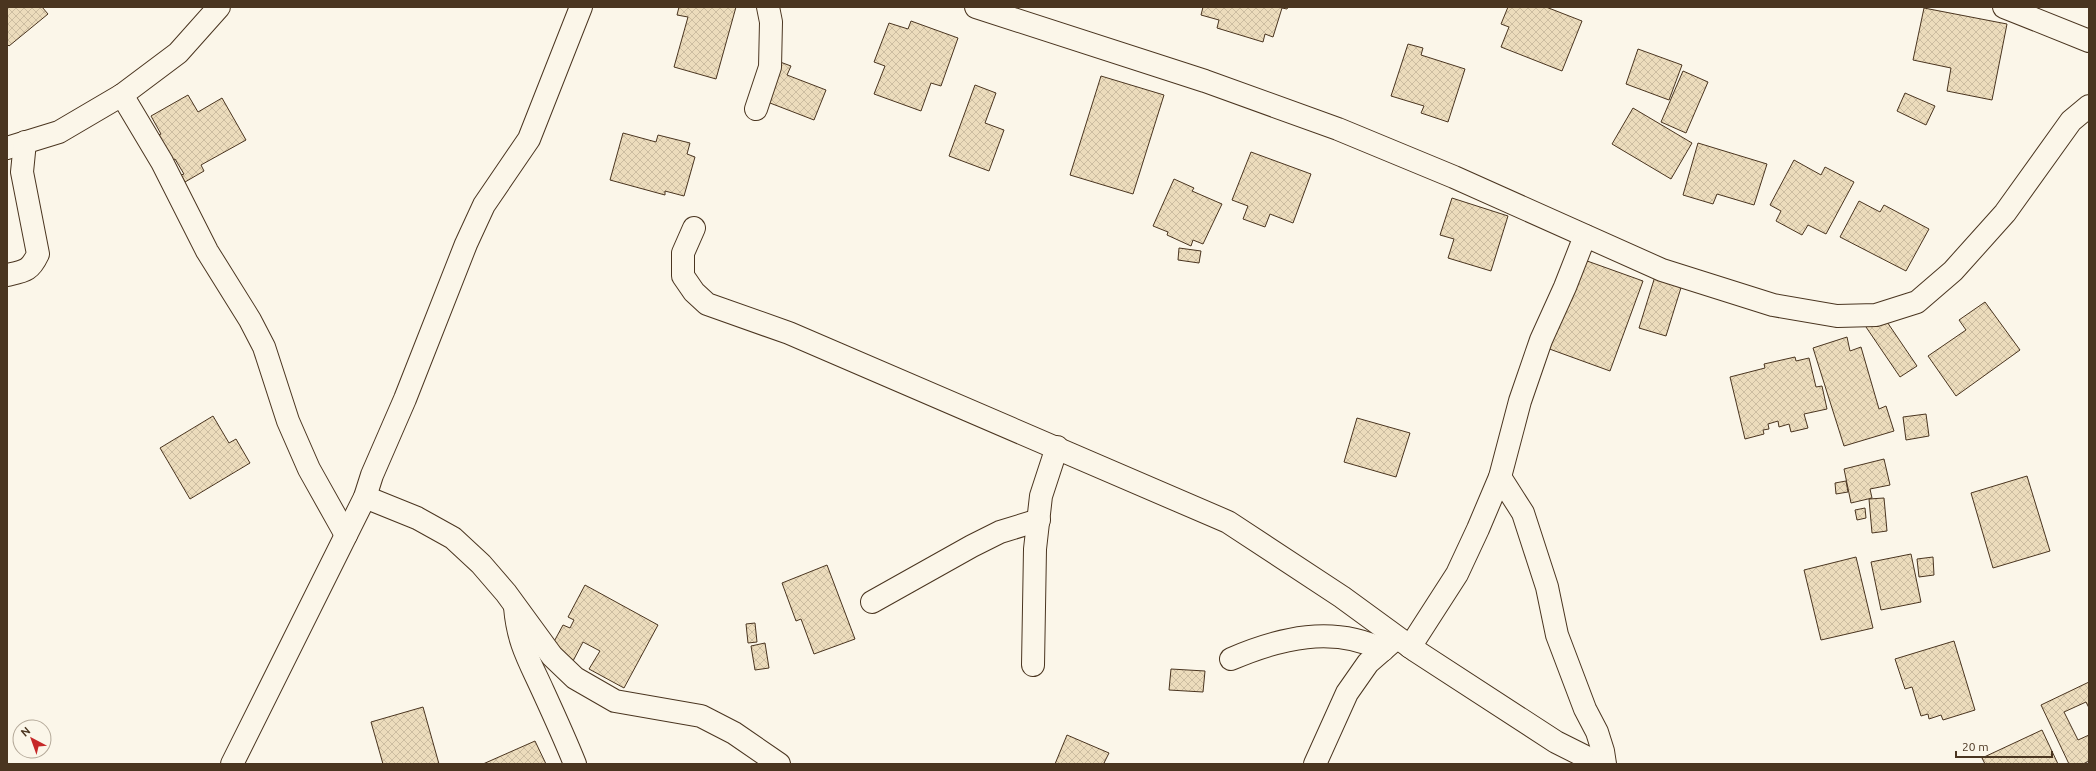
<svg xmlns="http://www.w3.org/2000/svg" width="2096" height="771" viewBox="0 0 2096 771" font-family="Ubuntu,sans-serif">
<defs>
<pattern id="building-cross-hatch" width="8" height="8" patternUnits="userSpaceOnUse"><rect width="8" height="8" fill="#ecdcbc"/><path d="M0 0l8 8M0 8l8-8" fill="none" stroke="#ccbda1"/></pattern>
</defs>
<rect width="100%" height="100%" fill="#fbf6e9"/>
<g fill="url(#building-cross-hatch)" stroke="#4a3520">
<polygon points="7,7 42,7 48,14 9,46 7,44"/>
<polygon points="679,7 736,7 716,79 674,67 688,17 677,15"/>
<polygon points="1203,7 1288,7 1287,9 1282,8 1273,37 1265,34 1263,42 1217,28 1219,20 1201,15"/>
<polygon points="1508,7 1546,7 1582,21 1562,71 1501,47 1509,27 1501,24"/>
<polygon points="1924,8 2007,24 1992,100 1947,91 1951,68 1913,60"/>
<polygon points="911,21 958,38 941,86 931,83 921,111 874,94 885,66 874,62 889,23 908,29"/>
<polygon points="1408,44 1423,48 1421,55 1465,69 1448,122 1421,113 1424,106 1391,96"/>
<polygon points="1638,49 1682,65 1669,100 1626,84"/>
<polygon points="772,59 791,66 787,75 826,90 814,120 757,98"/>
<polygon points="1683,71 1708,82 1686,133 1661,122"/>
<polygon points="1101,76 1164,95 1133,194 1070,175"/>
<polygon points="975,85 996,93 985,123 1004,130 989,171 949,156"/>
<polygon points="1905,93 1935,106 1926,125 1897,111"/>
<polygon points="188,95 198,112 222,98 246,140 201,165 204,171 185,182 181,175 184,174 175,159 171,161 156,136 161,134 151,116"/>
<polygon points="1633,108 1692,143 1671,179 1612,144"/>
<polygon points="623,133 656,142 658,135 690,143 687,154 695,157 684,196 665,191 665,195 610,180"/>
<polygon points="1698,143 1767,164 1754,205 1717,194 1713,204 1683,195"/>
<polygon points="1251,152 1311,174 1293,223 1270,214 1265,227 1243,219 1248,206 1232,200"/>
<polygon points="1794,160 1821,175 1825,167 1854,182 1826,234 1808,225 1802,235 1776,221 1781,211 1770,205"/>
<polygon points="1174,179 1194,188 1192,191 1222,204 1203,244 1193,240 1191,246 1167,235 1168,232 1153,226"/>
<polygon points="1452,198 1508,216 1491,271 1448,258 1454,239 1440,235"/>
<polygon points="1859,201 1880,212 1884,205 1929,229 1906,271 1840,237"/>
<polygon points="1179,248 1201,251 1199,263 1178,260"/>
<polygon points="1576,257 1643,281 1610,371 1544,347"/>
<polygon points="1657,270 1684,278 1666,336 1639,328"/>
<polygon points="1985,302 2020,350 1956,396 1928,356 1966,330 1959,320"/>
<polygon points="1883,316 1917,366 1900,377 1866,327"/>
<polygon points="1847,337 1850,351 1861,347 1879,409 1886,406 1894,431 1844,446 1813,348"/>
<polygon points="1795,357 1796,361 1809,358 1816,387 1822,386 1827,409 1804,414 1808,428 1791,432 1789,424 1779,427 1778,421 1768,424 1769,429 1763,430 1764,434 1745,439 1730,377 1765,368 1764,364"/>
<polygon points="1926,414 1929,436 1906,440 1903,417"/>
<polygon points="213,416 229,443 236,439 250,463 190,499 160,448"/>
<polygon points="1357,418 1410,433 1396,477 1344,462"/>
<polygon points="1884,459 1890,485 1870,489 1872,498 1851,503 1844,469"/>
<polygon points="2027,476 2050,551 1993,568 1971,493"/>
<polygon points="1846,481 1848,492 1836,494 1835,483"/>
<polygon points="1884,498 1887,531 1872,533 1869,499"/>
<polygon points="1865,508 1866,518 1857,520 1855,510"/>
<polygon points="1911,554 1921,602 1881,610 1871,562"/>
<polygon points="1856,557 1873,628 1821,640 1804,570"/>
<polygon points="1933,557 1934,575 1919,577 1917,559"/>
<polygon points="827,565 855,639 814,654 801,619 796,621 782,583"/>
<polygon points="585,585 658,625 624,688 589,669 600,651 583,642 573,661 550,649 563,625 570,628 574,620 568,617"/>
<polygon points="755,623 757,642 748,643 746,624"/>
<polygon points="1954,641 1975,710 1943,720 1941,715 1929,719 1928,714 1921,716 1912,687 1905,689 1895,659"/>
<polygon points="765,643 769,668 755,670 751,646"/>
<polygon points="1171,669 1205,671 1203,692 1169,690"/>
<polygon points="2089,682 2089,708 2086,702 2064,712 2078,740 2089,735 2089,761 2083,764 2069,764 2041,705"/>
<polygon points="423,707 439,764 383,764 371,722"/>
<polygon points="2042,730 2058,764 1985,764 1982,758"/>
<polygon points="1067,735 1109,753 1104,763 1107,764 1055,764"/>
<polygon points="535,741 546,764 483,764"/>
</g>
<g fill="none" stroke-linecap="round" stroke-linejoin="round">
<defs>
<g id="minor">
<polyline points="976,7 1205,81 1338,129 1454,177 1662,270 1773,305 1837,316 1876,315 1917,302 1953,271 2005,213 2071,121 2089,106"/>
<polyline points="2004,7 2089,41"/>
<polyline points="122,95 162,162 207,251 250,320 264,347 288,421 309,469 346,535"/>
<polyline points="756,109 770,67 771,22 768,7"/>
<polyline points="7,148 59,132 122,95 178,53 219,7"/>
<polyline points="694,228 683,253 683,276 694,292 707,304 789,333 1228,522 1342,597 1416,651 1556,742 1600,764"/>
<path d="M7 275C25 271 30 271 38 254L22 172 25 142"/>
<polyline points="1500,477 1523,513 1547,587 1557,635 1585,709 1597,732 1603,751 1605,764"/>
<polyline points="365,497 417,518 453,538 481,564 506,593 552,656 575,678 615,701 701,716 734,733 779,764"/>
<polyline points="872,602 972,546 1000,532 1039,520"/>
<path d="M515 607C518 643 529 660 543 691 554 715 565 739 575 764"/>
<polyline points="1410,647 1457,574 1478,529 1500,477 1520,401 1541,340 1565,287 1585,236"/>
<path d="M1231 659C1280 638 1333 625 1383 650"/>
<polyline points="1033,665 1035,549 1041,496 1057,447"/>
<polyline points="232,764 365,497 372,475 405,399 466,244 484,205 529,139 581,7"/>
<polyline points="1315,764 1347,693 1368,663 1392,642"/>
</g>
</defs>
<use href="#minor" stroke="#4a3520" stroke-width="24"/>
<use href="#minor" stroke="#fbf6e9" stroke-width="22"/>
</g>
<rect width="2096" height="771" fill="none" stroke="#4a3520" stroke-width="16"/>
<g transform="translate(32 739) rotate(319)"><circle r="19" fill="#fbf6e9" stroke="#b4a999"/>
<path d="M0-3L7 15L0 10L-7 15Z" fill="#c62828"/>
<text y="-6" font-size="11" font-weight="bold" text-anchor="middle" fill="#4a3520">N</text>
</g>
<path d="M1956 751v6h96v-6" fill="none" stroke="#4a3520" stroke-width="2"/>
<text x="1962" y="751" font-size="12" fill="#4a3520" stroke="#fbf6e9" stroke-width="3" paint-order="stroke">20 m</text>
</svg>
